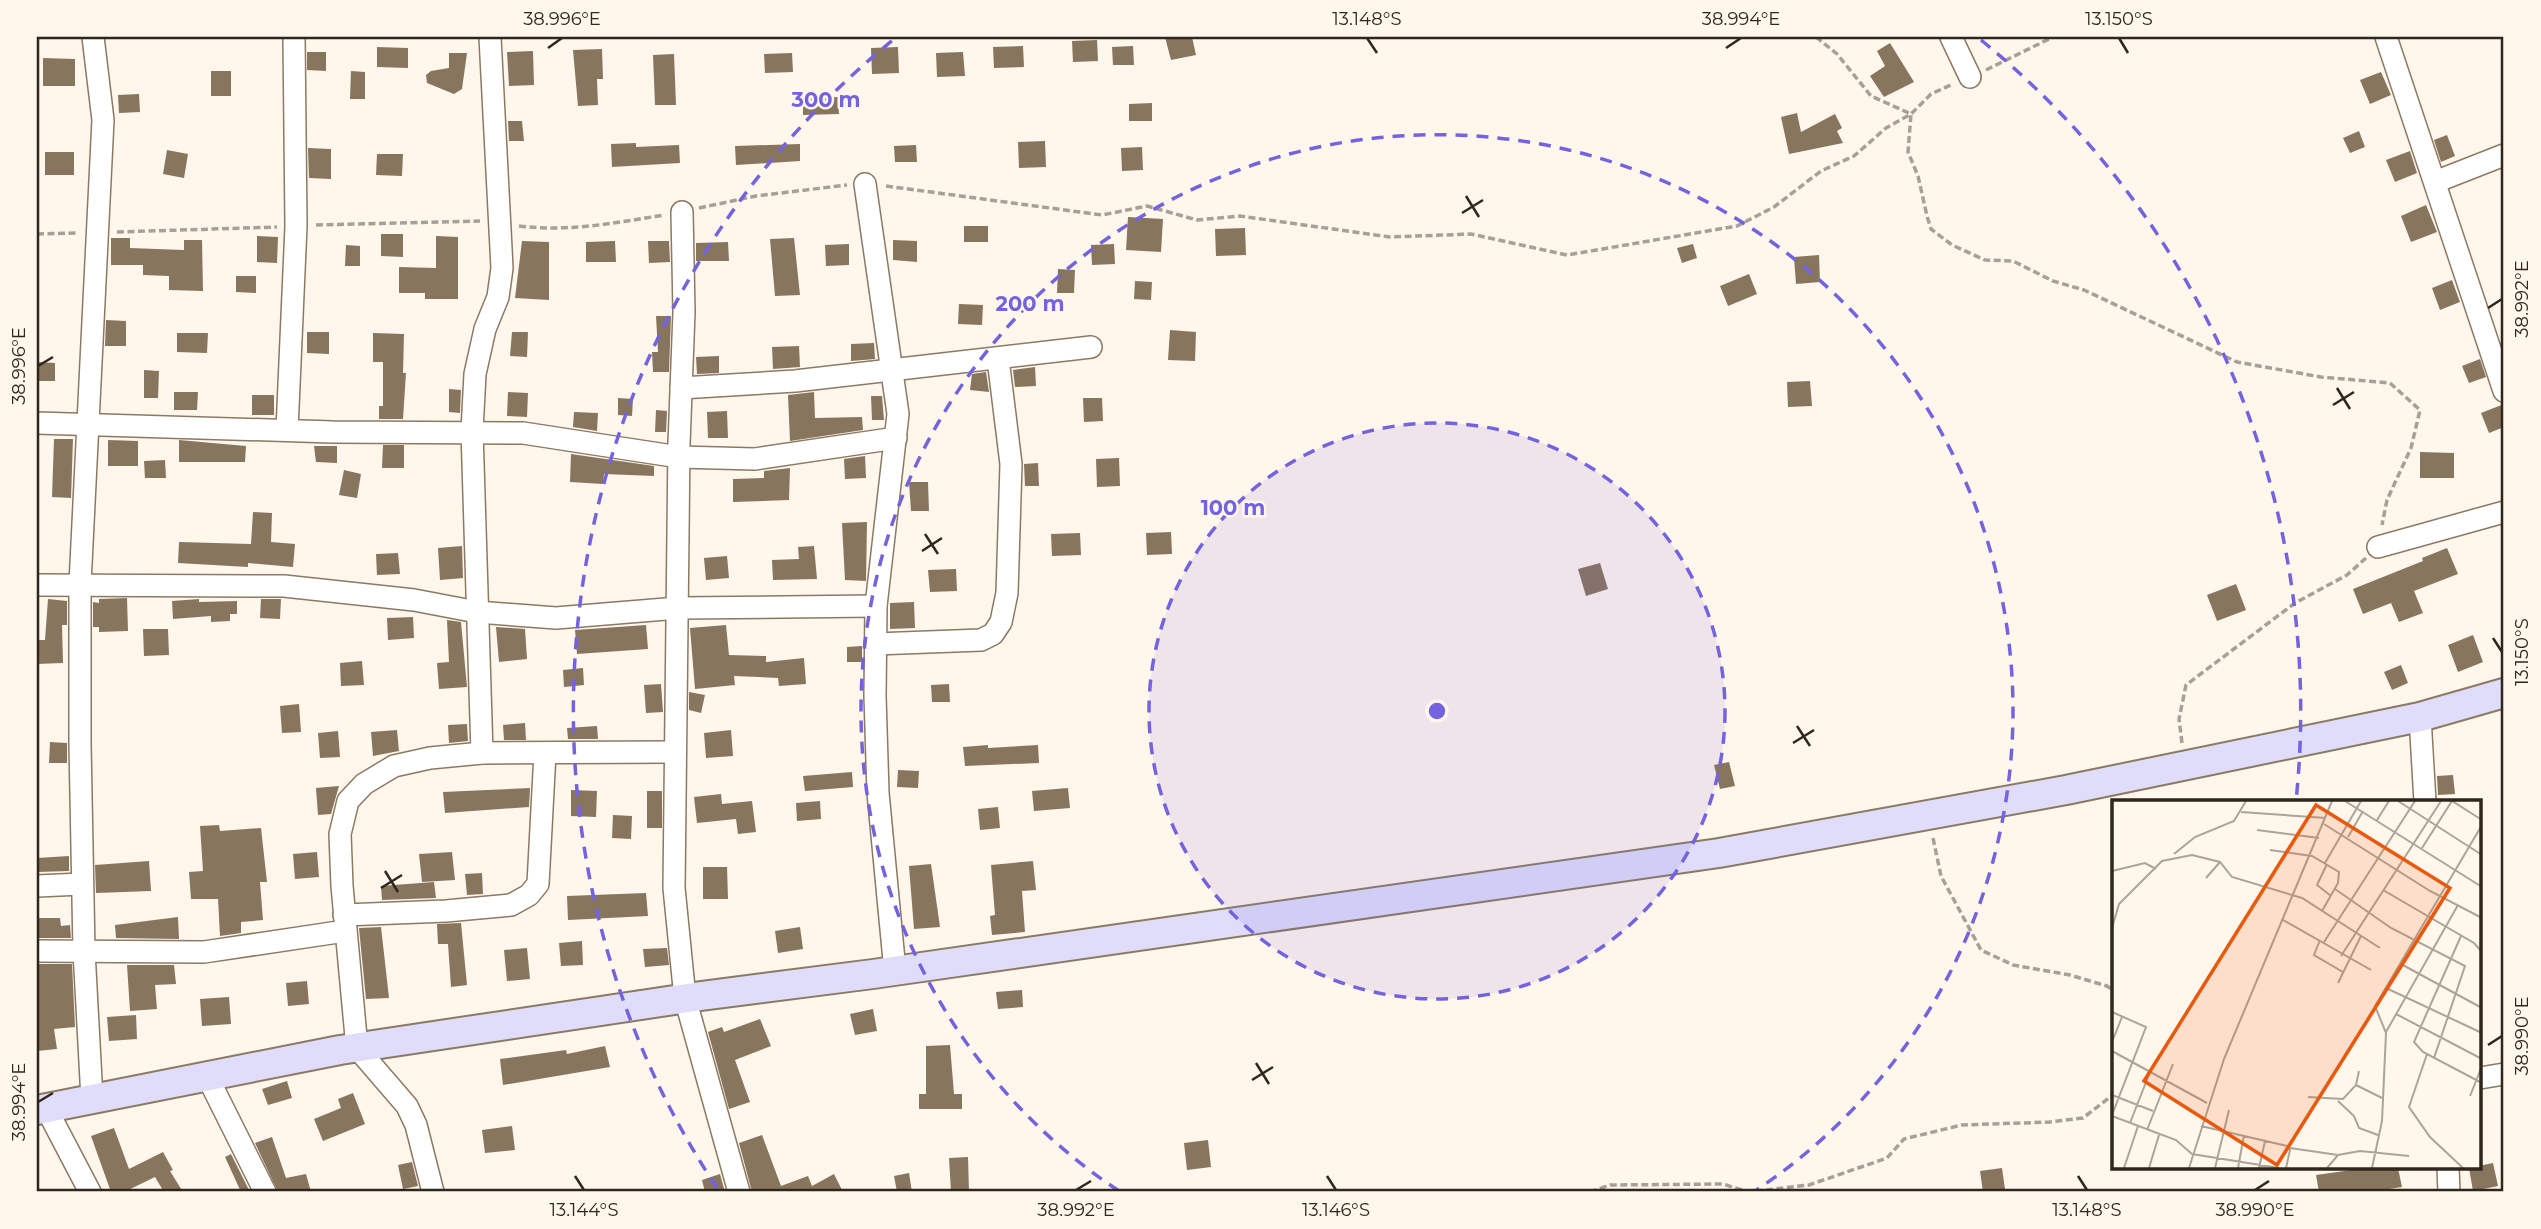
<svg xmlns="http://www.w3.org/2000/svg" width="2541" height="1229" viewBox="0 0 2541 1229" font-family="Montserrat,sans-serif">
<rect width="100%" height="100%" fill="#fff6ec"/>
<g fill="#88755e">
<polygon points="1165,37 1192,37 1196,55 1171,60"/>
<polygon points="1097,40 1098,61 1073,62 1072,41"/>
<polygon points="1890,43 1914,82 1884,97 1870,76 1885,66 1877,51"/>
<polygon points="1023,46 1024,67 994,68 993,47"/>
<polygon points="1133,46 1134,65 1113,65 1112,47"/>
<polygon points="377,47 408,48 408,68 377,67"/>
<polygon points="898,47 899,73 872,74 871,48"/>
<polygon points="602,49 603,79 597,79 598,105 578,106 573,50"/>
<polygon points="533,51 534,85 509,86 507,52"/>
<polygon points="307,52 326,52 326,71 307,70"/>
<polygon points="963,52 965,76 937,77 936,53"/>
<polygon points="449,53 467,53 462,89 454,94 427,83 426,75 431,71 449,68"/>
<polygon points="792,53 793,72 765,73 764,54"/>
<polygon points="674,54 676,105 655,105 653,55"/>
<polygon points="43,58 75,59 75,86 43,86"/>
<rect x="211" y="71" width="20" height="25"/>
<polygon points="351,71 365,72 365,99 350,99"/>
<polygon points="2381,72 2391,95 2370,104 2360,80"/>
<polygon points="139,94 140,112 119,113 118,95"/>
<polygon points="838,97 839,114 803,115 803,98"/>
<polygon points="1152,103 1152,121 1129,121 1129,104"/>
<polygon points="1797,113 1801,132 1835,114 1842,128 1837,131 1843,143 1789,154 1781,117"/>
<polygon points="508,121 522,121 524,141 509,141"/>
<polygon points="2359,131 2365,147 2350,153 2343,138"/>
<polygon points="2447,135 2455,156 2441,162 2434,140"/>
<polygon points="1045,141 1046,167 1019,168 1018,142"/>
<polygon points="636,143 636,147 679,145 680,163 612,167 611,144"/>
<polygon points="800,144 800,161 736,165 735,146"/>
<polygon points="916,145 917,162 895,162 894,146"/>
<polygon points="1142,147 1143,170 1122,171 1121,148"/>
<polygon points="308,148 331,149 331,179 309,178"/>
<polygon points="167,150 188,154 184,178 163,174"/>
<polygon points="2410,151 2417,173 2395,182 2386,160"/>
<rect x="45" y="152" width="29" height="23"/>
<polygon points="377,154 403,154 402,176 376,175"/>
<polygon points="2426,205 2437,232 2411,242 2401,216"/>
<polygon points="1128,217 1163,219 1161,252 1126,250"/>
<rect x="964" y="226" width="24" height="16"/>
<polygon points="1245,228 1246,255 1216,256 1215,229"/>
<polygon points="381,234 403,234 403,257 381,256"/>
<polygon points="257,236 278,237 277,263 257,262"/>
<polygon points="436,236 458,237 458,299 425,299 425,293 399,293 399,267 436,268"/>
<polygon points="111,238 130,238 130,248 184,250 184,240 202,240 203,291 169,290 169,276 143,275 143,265 111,265"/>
<polygon points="794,238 800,295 775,296 770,239"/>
<polygon points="893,240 917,241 917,262 893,260"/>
<polygon points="522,241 549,242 549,300 515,298"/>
<polygon points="615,241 616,262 586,262 586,242"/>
<polygon points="648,241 669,241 670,262 649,263"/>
<polygon points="728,242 729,261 696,261 696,243"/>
<polygon points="849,244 849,265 826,266 825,245"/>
<polygon points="1114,244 1115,264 1092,265 1091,245"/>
<polygon points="1693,244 1697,258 1682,263 1677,248"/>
<polygon points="346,245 360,246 360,266 345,266"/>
<polygon points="1819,255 1820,282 1796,284 1794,257"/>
<polygon points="1058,269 1075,270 1074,293 1057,293"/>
<polygon points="1749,274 1757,294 1728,306 1720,286"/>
<polygon points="236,276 256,276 256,293 236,292"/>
<polygon points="2452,280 2460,302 2440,310 2432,288"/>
<polygon points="1135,281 1152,282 1151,300 1134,299"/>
<polygon points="959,304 983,305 982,325 958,324"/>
<polygon points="656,316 671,316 669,372 653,372 652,352 658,352"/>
<polygon points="106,320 126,321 126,346 105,346"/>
<polygon points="1170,330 1196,332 1195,361 1168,360"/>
<polygon points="307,332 329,332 329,354 307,353"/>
<polygon points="512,332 528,332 527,357 510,356"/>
<polygon points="177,333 208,333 207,353 177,352"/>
<polygon points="373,333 404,334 403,373 406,373 403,419 379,419 379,406 383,406 383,362 373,362"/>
<polygon points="874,343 875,359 851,361 851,344"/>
<polygon points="799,346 800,367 773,369 772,347"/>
<polygon points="719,356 719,373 697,374 696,357"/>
<polygon points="2480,359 2486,377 2469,383 2462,366"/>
<polygon points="37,362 55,363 55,381 37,381"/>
<polygon points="1035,367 1036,386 1015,387 1013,370"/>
<polygon points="144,370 159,371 158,398 144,398"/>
<polygon points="986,372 989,392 970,390 972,374"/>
<polygon points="1810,381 1812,406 1788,407 1787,382"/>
<polygon points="449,389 461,390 460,413 449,412"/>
<polygon points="174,392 198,392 197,410 174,410"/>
<polygon points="508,392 528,393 527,417 507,416"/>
<polygon points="814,392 815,418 862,417 863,430 790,441 788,395"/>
<rect x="252" y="395" width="22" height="20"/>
<polygon points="871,396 882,396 884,420 872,420"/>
<polygon points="618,398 633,399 632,416 618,415"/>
<polygon points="1083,398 1102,398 1103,421 1084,422"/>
<polygon points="2504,404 2504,427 2489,433 2481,413"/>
<polygon points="656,410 667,411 666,432 655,432"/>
<polygon points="727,411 728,438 708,438 707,412"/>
<polygon points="574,412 598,413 597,431 573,427"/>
<polygon points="54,439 73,439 71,498 52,497"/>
<polygon points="108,440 138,441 138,466 108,466"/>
<polygon points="179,440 246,446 245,462 179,462"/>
<polygon points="383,445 404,445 404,468 382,468"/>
<polygon points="314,446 337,446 337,463 316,462"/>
<polygon points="2420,452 2454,453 2454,478 2420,478"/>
<polygon points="571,454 654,466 654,476 604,474 603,484 570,482"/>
<polygon points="865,456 866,478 845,479 844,459"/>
<polygon points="1119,458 1120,486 1097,487 1096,459"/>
<polygon points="165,460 166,478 145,478 144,461"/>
<polygon points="1038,463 1039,486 1025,486 1024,464"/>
<polygon points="790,468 789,500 733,502 733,479 764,478 764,471"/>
<polygon points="344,470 361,474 357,498 339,495"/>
<polygon points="909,482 928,482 929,511 911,511"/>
<polygon points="253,512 272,513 271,542 295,544 293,567 248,563 248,567 178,563 179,542 251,544"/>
<polygon points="867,522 866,581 845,580 842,523"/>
<polygon points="1171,532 1172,554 1147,555 1146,533"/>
<polygon points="1080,533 1081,555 1052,556 1051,534"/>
<polygon points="462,546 463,578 440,580 438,548"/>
<polygon points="814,546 817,579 773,580 772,560 799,559 798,547"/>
<polygon points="2447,548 2458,574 2414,591 2423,613 2399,622 2391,603 2363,614 2353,589 2423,561 2422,558"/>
<polygon points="398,553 400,574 377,575 376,554"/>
<polygon points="727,556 729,578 706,580 704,558"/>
<polygon points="1600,563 1608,589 1586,596 1578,569"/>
<polygon points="956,569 957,591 930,592 928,570"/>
<polygon points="2236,584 2246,610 2217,621 2207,595"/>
<polygon points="127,598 128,631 99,632 99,627 93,627 93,602 99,603 99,599"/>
<polygon points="48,599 67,601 67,625 62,625 63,663 37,664 37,640 45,640"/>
<polygon points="199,599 199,602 237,601 237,614 230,614 230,621 211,622 211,616 173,619 172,601"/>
<polygon points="261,599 281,599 280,619 260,618"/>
<polygon points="914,602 915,628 890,629 890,603"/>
<polygon points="413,617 414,638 388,640 387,618"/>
<polygon points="447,620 461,622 467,687 439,689 437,663 449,662"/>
<polygon points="646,625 648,649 577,654 575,630"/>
<polygon points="726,625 729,655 766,656 766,662 804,658 806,684 779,686 778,678 734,676 735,685 695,689 690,628"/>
<polygon points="496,627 525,629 527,659 499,662"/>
<polygon points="143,629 168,629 169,655 144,656"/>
<polygon points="2473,635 2483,662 2458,672 2448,645"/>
<polygon points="862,646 862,662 847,662 847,647"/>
<polygon points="362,661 364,685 341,686 340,663"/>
<polygon points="2401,665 2408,683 2392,690 2384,672"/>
<polygon points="583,668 584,685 564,687 563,670"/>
<polygon points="661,684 663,712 646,713 644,685"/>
<polygon points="949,684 950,702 932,702 931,685"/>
<polygon points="689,692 705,695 701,713 689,710"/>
<polygon points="299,704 301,732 282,733 280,706"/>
<polygon points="525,723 526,740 504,740 503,725"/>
<polygon points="467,724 468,741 449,743 448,725"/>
<polygon points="597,726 598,739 568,739 567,728"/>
<polygon points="397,730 399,751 373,756 371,732"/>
<polygon points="731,730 733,756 706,758 704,733"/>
<polygon points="338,731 340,757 320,758 318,733"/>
<polygon points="50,742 67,743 67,763 49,763"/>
<polygon points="988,745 988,748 1038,745 1039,763 965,766 963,747"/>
<polygon points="1729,762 1735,786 1720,789 1714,765"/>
<polygon points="898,770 919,771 918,788 897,787"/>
<polygon points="852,772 853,787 805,791 803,776"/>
<polygon points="2453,775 2455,794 2438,795 2437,776"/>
<polygon points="339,786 331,814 318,815 316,788"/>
<polygon points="530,788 529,807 445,813 443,792"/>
<polygon points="1068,788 1070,808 1034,811 1032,791"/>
<polygon points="571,790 597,791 596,817 571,816"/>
<rect x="647" y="791" width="15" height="37"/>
<polygon points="721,794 722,804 752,801 756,832 738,834 736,819 697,823 694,797"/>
<polygon points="820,801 821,819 797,821 796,803"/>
<polygon points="998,807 1000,828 980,830 978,809"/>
<polygon points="613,815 632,816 631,839 612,838"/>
<polygon points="219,825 220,831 261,828 267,882 260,882 263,920 241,922 241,933 220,936 218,899 191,899 189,872 203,871 200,826"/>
<polygon points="317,852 319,877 295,879 293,854"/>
<polygon points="452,852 455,880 422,882 419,854"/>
<polygon points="69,856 69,871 37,872 37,858"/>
<polygon points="149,861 151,891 96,893 95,865"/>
<polygon points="1033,861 1036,890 1022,891 1025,932 992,935 990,916 995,915 991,865"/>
<polygon points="931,864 940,927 914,929 909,866"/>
<polygon points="703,867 727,867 728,899 703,899"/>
<polygon points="482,873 483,894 467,895 465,874"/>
<polygon points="434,882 436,898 382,900 381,886"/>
<polygon points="646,893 648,916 568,920 567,896"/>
<polygon points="178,917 179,939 116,938 115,925"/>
<polygon points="37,918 60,918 61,926 70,925 71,938 37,938"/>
<polygon points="461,923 467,985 451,987 448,944 438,944 437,924"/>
<polygon points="381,927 389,998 366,999 359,928"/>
<polygon points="800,927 803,949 778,953 775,931"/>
<polygon points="582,941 583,965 561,966 559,943"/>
<polygon points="527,948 530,979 507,981 504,950"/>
<polygon points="667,948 669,965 645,967 643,949"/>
<polygon points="37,964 72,964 75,1027 54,1029 57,1049 37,1051"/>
<polygon points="127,965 174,965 176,984 155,985 157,1009 130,1011"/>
<polygon points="307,981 309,1004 288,1006 286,983"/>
<polygon points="1022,990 1023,1007 998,1009 996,992"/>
<polygon points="229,997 231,1024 202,1026 200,999"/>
<polygon points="873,1009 877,1031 855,1035 850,1014"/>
<polygon points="136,1015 137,1039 109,1041 107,1017"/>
<polygon points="760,1019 771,1046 735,1060 750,1102 729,1109 708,1032 722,1027 724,1032"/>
<polygon points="950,1045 954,1094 962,1094 962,1109 919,1109 919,1094 926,1094 926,1046"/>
<polygon points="605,1046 610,1067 503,1085 500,1059 566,1050 567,1054"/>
<polygon points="287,1081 292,1098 268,1105 262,1089"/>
<polygon points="353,1093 365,1124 323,1141 314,1119 341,1108 338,1099"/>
<polygon points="512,1126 515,1150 485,1153 482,1130"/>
<polygon points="114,1128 129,1169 163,1152 173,1170 170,1171 183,1192 164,1192 155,1177 124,1192 111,1192 91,1136"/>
<polygon points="762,1135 781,1186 808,1176 812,1186 834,1174 843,1192 752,1192 739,1143"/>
<polygon points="272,1137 286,1178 306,1174 311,1192 278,1192 255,1143"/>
<polygon points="1208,1140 1211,1167 1187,1170 1184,1143"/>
<polygon points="231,1154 250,1192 241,1192 225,1157"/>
<polygon points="968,1157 969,1192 951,1192 949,1158"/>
<polygon points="412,1162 418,1186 403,1189 398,1165"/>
<polygon points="2493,1163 2498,1186 2473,1191 2469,1168"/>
<polygon points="2002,1168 2005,1189 1983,1192 1980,1171"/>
<polygon points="2366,1168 2398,1168 2402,1187 2370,1192 2319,1192 2316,1175"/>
<polygon points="909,1173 912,1192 897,1192 894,1176"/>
<polygon points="720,1174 725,1192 705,1192 702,1180"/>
</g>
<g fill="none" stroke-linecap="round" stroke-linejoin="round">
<defs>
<g id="minor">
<polyline points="1951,37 1970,77"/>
<polyline points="2386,37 2504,391"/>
<polyline points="2435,182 2504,155"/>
<polyline points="865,184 898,414 876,606 875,696 878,793 895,971"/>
<polyline points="682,212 684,312 679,444 674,888 685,998 739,1192"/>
<polyline points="681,388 795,381 1091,347"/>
<polyline points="37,423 333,432 523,433 679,457 755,459 896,438"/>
<polyline points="287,430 296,226 294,37"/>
<polyline points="2378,547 2504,512"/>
<polyline points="37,585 284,586 414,600 477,612 556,618 678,608 876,606"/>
<polyline points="875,644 981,640 993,634 1001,622 1007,593 1011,464 998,359"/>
<polyline points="2420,717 2425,802"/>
<polyline points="482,753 472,431 475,374 485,329 498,297 502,268 490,37"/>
<polyline points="37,886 82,884"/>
<polyline points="344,915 446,911 511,905 529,895 538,884 545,753"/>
<polyline points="37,951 204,952 345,931"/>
<polyline points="207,1076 265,1192"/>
<polyline points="2480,1078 2504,1074"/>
<polyline points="92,1099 84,951 80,744 80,584 103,120 93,37"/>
<polyline points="46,1108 90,1192"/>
<polyline points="2448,1168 2449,1192"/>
<polyline points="433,1192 416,1125 407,1106 357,1048 342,886 340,834 348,801 364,784 394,766 430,758 482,753 675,752"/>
</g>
<polyline id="secondary" points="37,1110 340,1050 701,996 873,974 1719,853 2066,790 2420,717 2504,693"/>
</defs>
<use href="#minor" stroke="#8c7962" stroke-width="24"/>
<use href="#secondary" stroke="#8c7962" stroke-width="32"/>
<g stroke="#a8a096" stroke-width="3.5" stroke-dasharray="7 3.5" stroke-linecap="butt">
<polyline points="1816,37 1837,54 1871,96 1911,114 1908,152 1918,176 1927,216 1931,229 1952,245 1985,260 2013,261 2053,281 2084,290 2237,362 2321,377 2390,383 2420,410 2411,448 2387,500 2382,525"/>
<polyline points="1986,70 2053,37"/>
<polyline points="886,186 1102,215 1147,206 1197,220 1240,216 1390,237 1471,234 1567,255 1737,226 1774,207 1821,171 1854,156 1886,128 1911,114 1931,94 1953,84"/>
<polyline points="699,208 756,196 847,185"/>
<polyline points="316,225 480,221"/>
<path d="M519 226C568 232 615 223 664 215"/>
<polyline points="117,232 277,227"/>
<polyline points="37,234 78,233"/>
<polyline points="2182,743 2179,719 2186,685 2295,603 2347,575 2366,558"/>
<polyline points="1933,838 1941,876 1981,950 2013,965 2070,975 2107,986 2114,991"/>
<polyline points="1590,1192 1610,1185 1723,1184 1748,1192 1809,1185 1887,1158 1904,1139 1962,1125 2050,1122 2083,1118 2114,1094"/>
</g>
<use href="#minor" stroke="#fff" stroke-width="21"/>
<use href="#secondary" stroke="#dfddfa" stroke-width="28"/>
</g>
<path fill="none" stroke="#2f271d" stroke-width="2.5" d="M1367 38 1377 53M2119 38 2128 53M548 48 562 38M1726 48 1741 38M1466 196 1479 217M1462 213 1483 200M2488 308 2502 299M38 366 53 357M2337 388 2350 409M2333 405 2354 392M925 534 938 554M922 551 942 538M2493 638 2502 652M1797 726 1810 746M1793 743 1814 730M385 871 398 892M381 888 402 875M2488 1045 2502 1036M1256 1063 1269 1084M1252 1080 1273 1067M38 1102 53 1093M575 1176 584 1190M1327 1176 1336 1190M2078 1176 2087 1190M1076 1190 1091 1181M2255 1190 2269 1181"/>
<circle cx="1437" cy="711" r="288" fill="#7463de" fill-opacity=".12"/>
<g fill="none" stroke="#7463de" stroke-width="3.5" stroke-dasharray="12 9">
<circle cx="1437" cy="711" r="288"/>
<path d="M1119 1191A576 576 0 1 1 1755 1191"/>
<path d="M717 1188A864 864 0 0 1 893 40M1981 40A864 864 0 0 1 2296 801"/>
</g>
<g transform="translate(2112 800)">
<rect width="369" height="369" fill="#fff6ec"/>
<path fill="none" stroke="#aca399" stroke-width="2" d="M233 1 370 87M286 1 370 55M129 12 214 18M265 20 277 1M212 24 318 91 370 118M145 30 207 38M236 37 251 11M310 48 340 1 370 20M158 50 200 56 227 72 226 83 210 111M62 54 83 37 122 21 134 1M213 63 249 1M215 64 205 85 219 96M0 71 33 63 44 69M94 78 108 62M223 89 279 128 353 166 322 258M271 90 362 143 370 152M171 120 259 170M0 128 7 104 50 61 80 55 108 62 120 77 190 98 268 148M349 136 302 242 311 252 370 283M208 140 202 155 231 172M212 142 303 1M229 156 329 1M289 164 370 208M226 183 249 136M274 188 370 233M0 212 34 227 0 315M284 214 370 259M274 232 346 105M0 242 10 217M0 251 95 303M315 254 297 307 318 337 351 368M244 285 270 298M0 295 41 311M358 296 370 266M196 297 231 299 244 285 247 271M226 301 242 316 247 328 266 335M0 316 64 340 80 354 167 368M18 323 38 272M89 326 175 346 178 350 174 368M35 330 61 264M178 348 226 355M12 368 26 326M37 368 47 335M77 368 112 259 220 1M103 368 117 310M126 368 132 335M147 368 153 341M215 368 226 355 248 351 297 356M260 368 270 321 274 233 263 206 370 25"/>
<path fill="#e8590c" fill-opacity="0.15" stroke="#e8590c" stroke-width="3.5" d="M204 5 338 88 165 365 32 281Z"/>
<rect width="369" height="369" fill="none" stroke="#2f271d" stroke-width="3.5"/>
</g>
<circle cx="1437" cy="711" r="10" fill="#7463de" stroke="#fff6ec" stroke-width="3.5"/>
<g font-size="21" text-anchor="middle" font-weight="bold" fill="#7463de" stroke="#fff6ec" stroke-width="5" stroke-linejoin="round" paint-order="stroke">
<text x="826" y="107">300 m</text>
<text x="1030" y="311">200 m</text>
<text x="1233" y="515">100 m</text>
</g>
<rect width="2541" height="1229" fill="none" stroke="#fff6ec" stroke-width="77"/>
<rect x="38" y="38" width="2464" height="1152" fill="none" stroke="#2f271d" stroke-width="2.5"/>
<g font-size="18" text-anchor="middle" fill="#2f271d">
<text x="562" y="25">38.996°E</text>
<text x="1367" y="25">13.148°S</text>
<text x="1741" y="25">38.994°E</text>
<text x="2119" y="25">13.150°S</text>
<text transform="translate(2522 299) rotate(-90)" y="6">38.992°E</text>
<text transform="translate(19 366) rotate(-90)" y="6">38.996°E</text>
<text transform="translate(2522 652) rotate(-90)" y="6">13.150°S</text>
<text transform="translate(2522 1036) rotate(-90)" y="6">38.990°E</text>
<text transform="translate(19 1102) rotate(-90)" y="6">38.994°E</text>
<text x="584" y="1216">13.144°S</text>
<text x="1076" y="1216">38.992°E</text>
<text x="1336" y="1216">13.146°S</text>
<text x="2087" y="1216">13.148°S</text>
<text x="2255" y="1216">38.990°E</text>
</g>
</svg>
